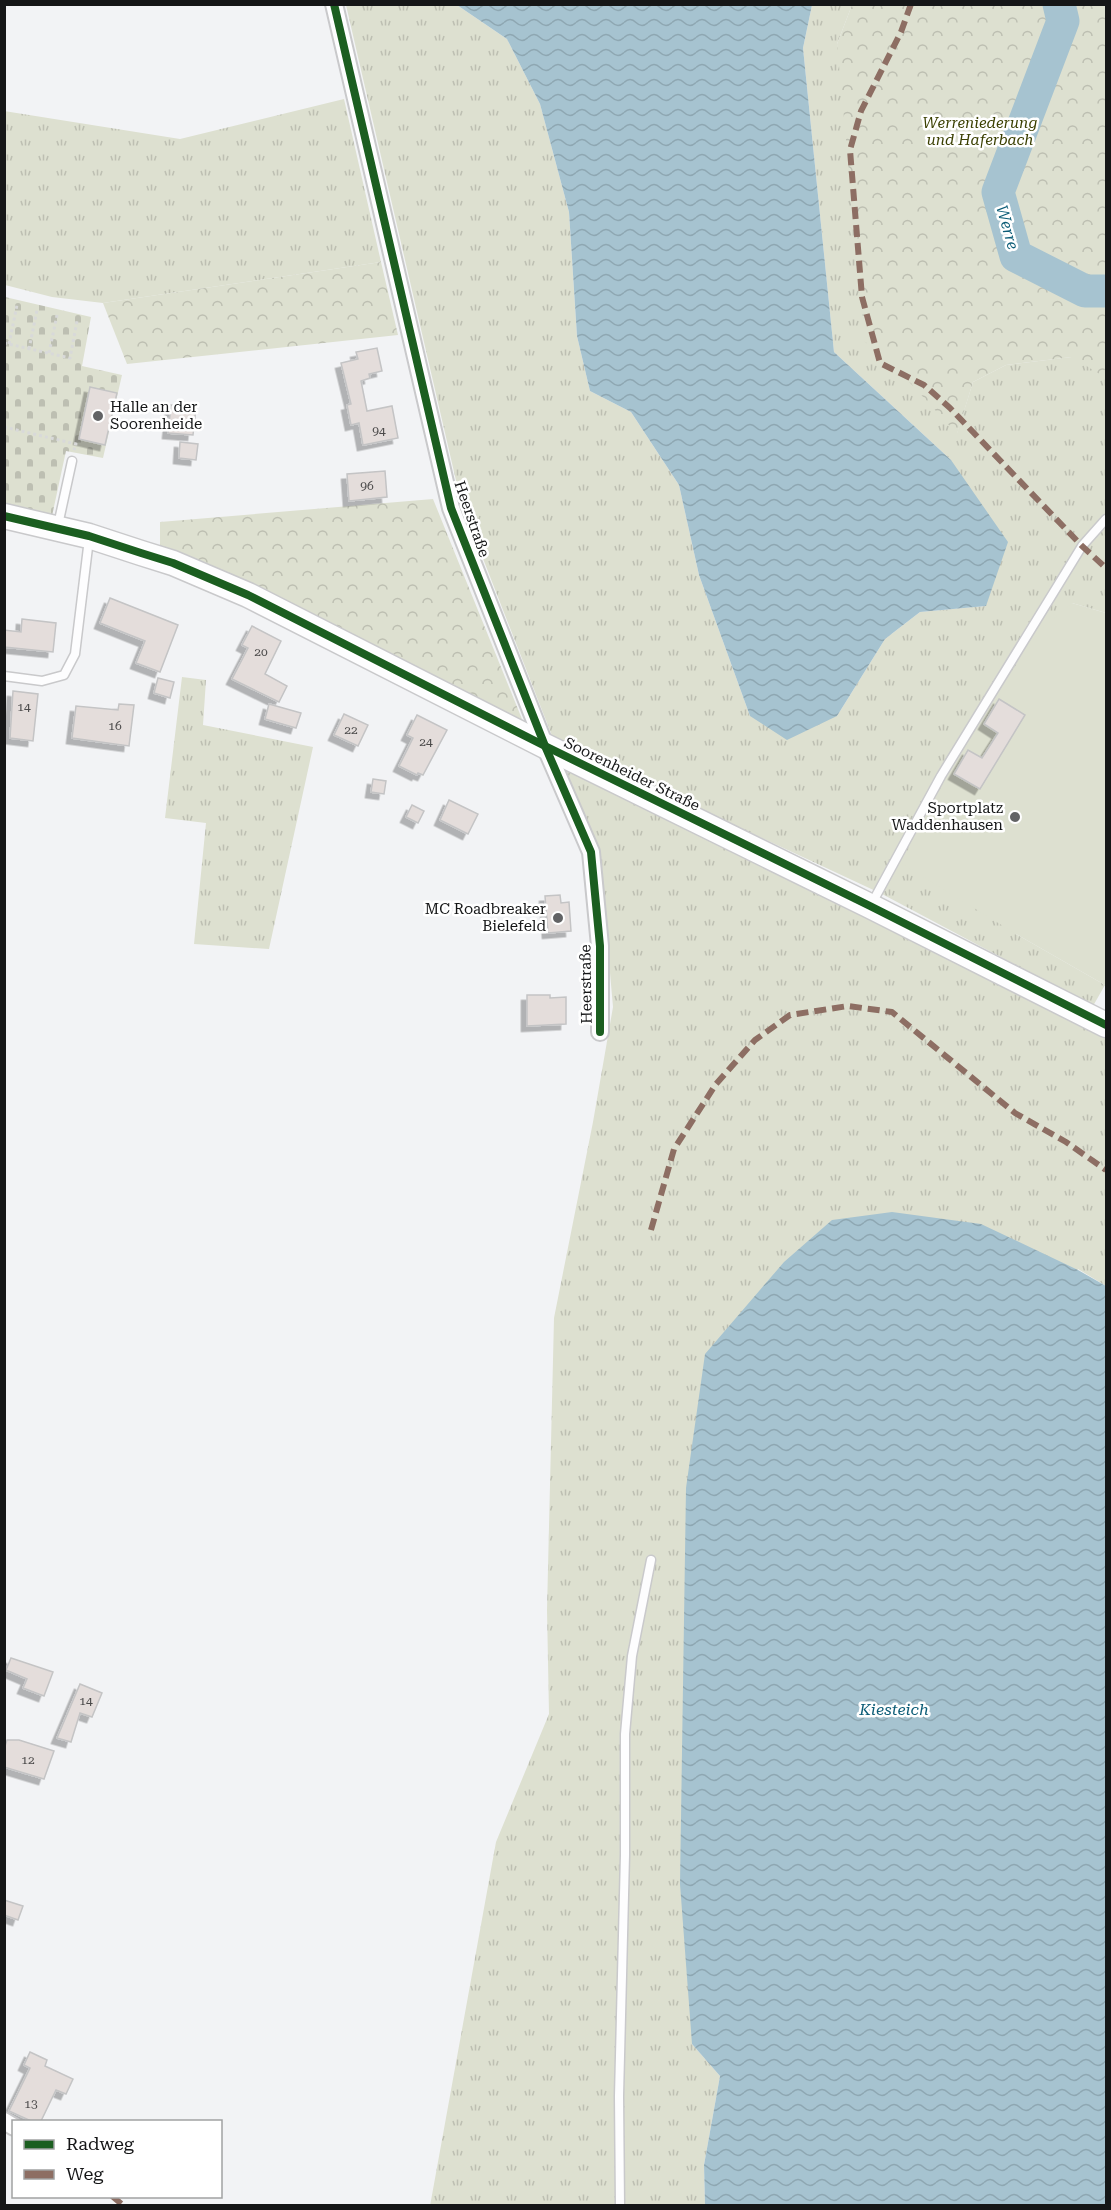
<svg xmlns="http://www.w3.org/2000/svg" width="1111" height="2210" viewBox="0 0 1111 2210" font-family="'Roboto Serif',serif">
<defs>
<pattern id="grass-tufts" width="24" height="20" patternUnits="userSpaceOnUse" patternTransform="scale(1.5)"><rect width="24" height="20" fill="#dde0d0"/><path d="M3 7l-1-3M5 7V3M7 7l1-3M15 17l-1-3M17 17v-4M19 17l1-3" fill="none" stroke="#bdbfb2"/></pattern>
<pattern id="forest-crowns" width="20" height="18" patternUnits="userSpaceOnUse" patternTransform="scale(1.5)"><rect width="20" height="18" fill="#dde0d0"/><path d="M2 6a3 3 0 1 1 6 0M12 15a3 3 0 1 1 6 0" fill="none" stroke="#bdbfb2"/></pattern>
<pattern id="cemetery-stones" width="16" height="16" patternUnits="userSpaceOnUse" patternTransform="scale(1.5)"><rect width="16" height="16" fill="#dde0d0"/><path d="M2 7V4a2 2 0 0 1 4 0v3zM10 15v-3a2 2 0 0 1 4 0v3z" fill="#bdbfb2"/></pattern>
<pattern id="water-waves" width="16" height="10" patternUnits="userSpaceOnUse" patternTransform="scale(1.5)"><rect width="16" height="10" fill="#a6c3d0"/><path d="M0 5q4-4 8 0t8 0" fill="none" stroke="#8ea7b2"/></pattern>
<filter id="shadow"><feDropShadow dx="-5.5" dy="5.5" stdDeviation="0" flood-color="#0004"/></filter>
</defs>
<rect width="100%" height="100%" fill="#f2f3f5"/>
<g fill="url(#grass-tufts)">
<polygon points="346,5 457,5 507,39 540,104 569,212 577,336 590,391 631,412 679,485 699,575 750,716 837,716 885,639 920,612 986,606 951,460 834,352 803,48 812,5 852,5 837,44 957,433 973,382 1006,365 1088,355 1106,349 1106,613 1072,603 1016,934 1105,985 1093,1006 882,894 554,741 461,502"/>
<polygon points="344,99 381,262 103,303 52,297 5,285 4,111 180,139"/>
<polygon points="182,677 206,680 203,725 313,747 269,949 194,944 206,823 165,818"/>
<polygon points="561,764 1106,1037 1106,1286 1078,1269 692,2044 720,2076 704,2165 705,2205 430,2206 496,1842 549,1714 547,1610 554,1318 593,1122 613,1007 600,859"/>
</g>
<g fill="url(#forest-crowns)">
<polygon points="852,5 1106,5 1106,368 1101,375 1072,357 1006,365 973,382 957,434 902,374 854,332 863,320 837,44"/>
<polygon points="381,262 398,335 127,364 103,303"/>
<polygon points="433,499 524,724 256,587 160,546 160,522"/>
</g>
<polygon fill="url(#cemetery-stones)" points="5,297 91,317 82,366 122,375 103,458 66,451 52,516 5,506"/>
<polygon fill="#dde0d0" points="1072,603 1106,613 1105,985 1016,934 901,863 971,731 1039,631"/>
<g fill="url(#water-waves)">
<polygon points="457,5 812,5 803,48 834,352 951,460 1008,542 986,606 920,612 885,639 837,716 787,740 750,716 699,575 679,485 631,412 590,391 577,336 569,212 540,104 507,39"/>
<polygon points="892,1212 981,1224 1078,1270 1106,1286 1106,2205 705,2205 704,2165 720,2076 692,2044 680,1884 686,1488 705,1354 784,1262 832,1220"/>
</g>
<g fill="none" stroke-linecap="round" stroke-linejoin="round">
<polyline stroke="#a6c3d0" stroke-width="33" points="1059,4 1063,21 998,192 1016,256 1085,291 1106,291"/>
</g>
<g fill="#e4dddb" stroke="#c4c4c5" stroke-width="1.5" filter="url(#shadow)">
<polygon points="377,348 382,371 369,374 370,378 361,381 367,411 392,406 398,438 363,445 359,423 351,425 347,405 351,404 341,363 358,359 356,352"/>
<polygon points="90,387 117,393 105,445 79,439"/>
<polygon points="171,405 196,408 193,435 168,433"/>
<polygon points="180,442 198,444 196,460 179,458"/>
<polygon points="385,471 387,497 349,501 347,474"/>
<polygon points="110,598 178,625 160,672 136,663 145,641 100,623"/>
<polygon points="22,619 56,623 53,652 4,647 4,630 21,632"/>
<polygon points="252,626 281,641 265,674 287,686 279,702 232,679 248,648 242,645"/>
<polygon points="158,678 174,682 170,698 154,693"/>
<polygon points="13,691 38,694 33,741 10,738"/>
<polygon points="999,699 1025,715 980,789 954,774 968,750 982,758 998,733 984,724"/>
<polygon points="119,704 134,705 129,746 72,738 76,706 118,710"/>
<polygon points="269,704 301,713 296,728 265,719"/>
<polygon points="344,714 368,725 358,746 334,735"/>
<polygon points="417,715 447,730 423,775 418,773 417,775 399,766 413,738 407,735"/>
<polygon points="373,779 386,781 384,794 371,792"/>
<polygon points="449,800 478,814 468,834 440,820"/>
<polygon points="412,805 424,811 418,823 406,817"/>
<polygon points="560,895 561,903 569,902 571,931 548,933 545,896"/>
<polygon points="527,995 550,995 550,998 566,997 566,1024 527,1026"/>
<polygon points="11,1658 53,1672 44,1696 23,1688 27,1679 6,1670"/>
<polygon points="80,1684 102,1693 92,1717 80,1713 71,1742 57,1738"/>
<polygon points="7,1740 19,1740 54,1751 44,1779 4,1767 4,1749"/>
<polygon points="4,1900 23,1906 18,1920 4,1915"/>
<polygon points="30,2052 47,2060 45,2066 73,2079 66,2094 56,2090 41,2121 31,2121 9,2111 30,2068 24,2065"/>
</g>
<g fill="none" stroke-linecap="round" stroke-linejoin="round">
<defs>
<g id="lane">
<polyline points="58,525 72,461"/>
<polyline points="4,676 42,681 64,675 75,654 89,539"/>
<polyline points="871,905 941,776 1082,546 1106,519"/>
<polyline points="620,2206 619,2096 625,1855 625,1734 632,1656 651,1560"/>
</g>
<g id="street">
<polyline points="334,4 451,508 545,746 591,852 600,946 600,1032"/>
<polyline points="4,2121 14,2127"/>
</g>
<polyline id="secondary" points="4,516 89,536 141,553 173,563 248,595 545,746 870,906 1106,1025"/>
</defs>
<use href="#lane" stroke="#c9c9cb" stroke-width="11"/>
<use href="#street" stroke="#c9c9cb" stroke-width="20"/>
<use href="#secondary" stroke="#c9c9cb" stroke-width="27"/>
<g stroke="#d8d9d9" stroke-width="3" stroke-dasharray="3 3" stroke-linecap="butt">
<polyline points="4,343 70,358 77,321"/>
<polyline points="9,344 17,305"/>
<polyline points="29,349 37,310"/>
<polyline points="49,353 57,315"/>
<polyline points="4,427 76,444 74,450"/>
</g>
<use href="#lane" stroke="#fdfdfe" stroke-width="8"/>
<use href="#street" stroke="#fdfdfe" stroke-width="16"/>
<use href="#secondary" stroke="#fdfdfe" stroke-width="24"/>
<g stroke="#8d6e63" stroke-width="6" stroke-dasharray="12 6" stroke-linecap="butt">
<polyline points="911,4 901,32 861,111 850,150 862,297 880,363 924,385 950,408 1082,546 1106,568"/>
<polyline points="651,1230 674,1149 716,1084 755,1040 790,1015 848,1006 892,1012 1015,1113 1066,1142 1106,1170"/>
<polyline points="112,2196 124,2206"/>
</g>
<defs>
<g id="cycleway">
<polyline points="334,4 451,508 545,746 591,852 600,946 600,1032"/>
<polyline points="4,516 89,536 141,553 173,563 248,595 545,746 870,906 1106,1025"/>
</g>
</defs>
<use href="#cycleway" stroke="#fff" stroke-width="11"/>
<use href="#cycleway" stroke="#1b5e20" stroke-width="8"/>
</g>
<g fill="#626365" stroke="#fff" stroke-width="2">
<circle cx="98" cy="416" r="6"/>
<circle cx="1015" cy="817" r="6"/>
<circle cx="558" cy="918" r="6"/>
</g>
<g text-anchor="middle" stroke-width="5" stroke-linejoin="round" paint-order="stroke">
<g font-size="12" fill="#4a4949">
<text x="379" y="435">94</text>
<text x="367" y="490">96</text>
<text x="261" y="656">20</text>
<text x="24" y="711">14</text>
<text x="115" y="730">16</text>
<text x="351" y="734">22</text>
<text x="426" y="746">24</text>
<text x="86" y="1705">14</text>
<text x="28" y="1764">12</text>
<text x="31" y="2108">13</text>
</g>
<g font-size="15" font-style="italic" fill="#3a3f00" stroke="#fff">
<text x="980" y="128">Werreniederung<tspan x="980" dy="17">und Haferbach</tspan></text>
</g>
<g font-size="15" fill="#151617" stroke="#fff" text-anchor="end">
<text x="110" y="412" text-anchor="start">Halle an der<tspan x="110" dy="17">Soorenheide</tspan></text>
<text x="1003" y="813">Sportplatz<tspan x="1003" dy="17">Waddenhausen</tspan></text>
<text x="546" y="914">MC Roadbreaker<tspan x="546" dy="17">Bielefeld</tspan></text>
</g>
<g font-size="15" fill="#151617" stroke="#fff">
<text transform="translate(472 519) rotate(71)" y="5">Heerstraße</text>
<text transform="translate(632 774) rotate(26)" y="5">Soorenheider Straße</text>
<text transform="translate(586 984) rotate(-91)" y="5">Heerstraße</text>
</g>
<g font-size="16" font-style="italic" fill="#0d5d77" stroke="#fff">
<text transform="translate(1008 227) rotate(74)" y="6">Werre</text>
<text x="894" y="1715">Kiesteich</text>
</g>
</g>
<rect width="1111" height="2210" fill="none" stroke="#151617" stroke-width="12"/>
<rect x="12" y="2120" width="210" height="78" fill="#ffffff" stroke="#a1a2a2" stroke-width="1.5"/>
<rect x="24" y="2140" width="30" height="9" fill="#1b5e20" stroke="#a1a2a2" stroke-width="1.5"/>
<text x="66" y="2150" font-size="18" fill="#151617">Radweg</text>
<rect x="24" y="2170" width="30" height="9" fill="#8d6e63" stroke="#a1a2a2" stroke-width="1.5"/>
<text x="66" y="2180" font-size="18" fill="#151617">Weg</text>
</svg>
